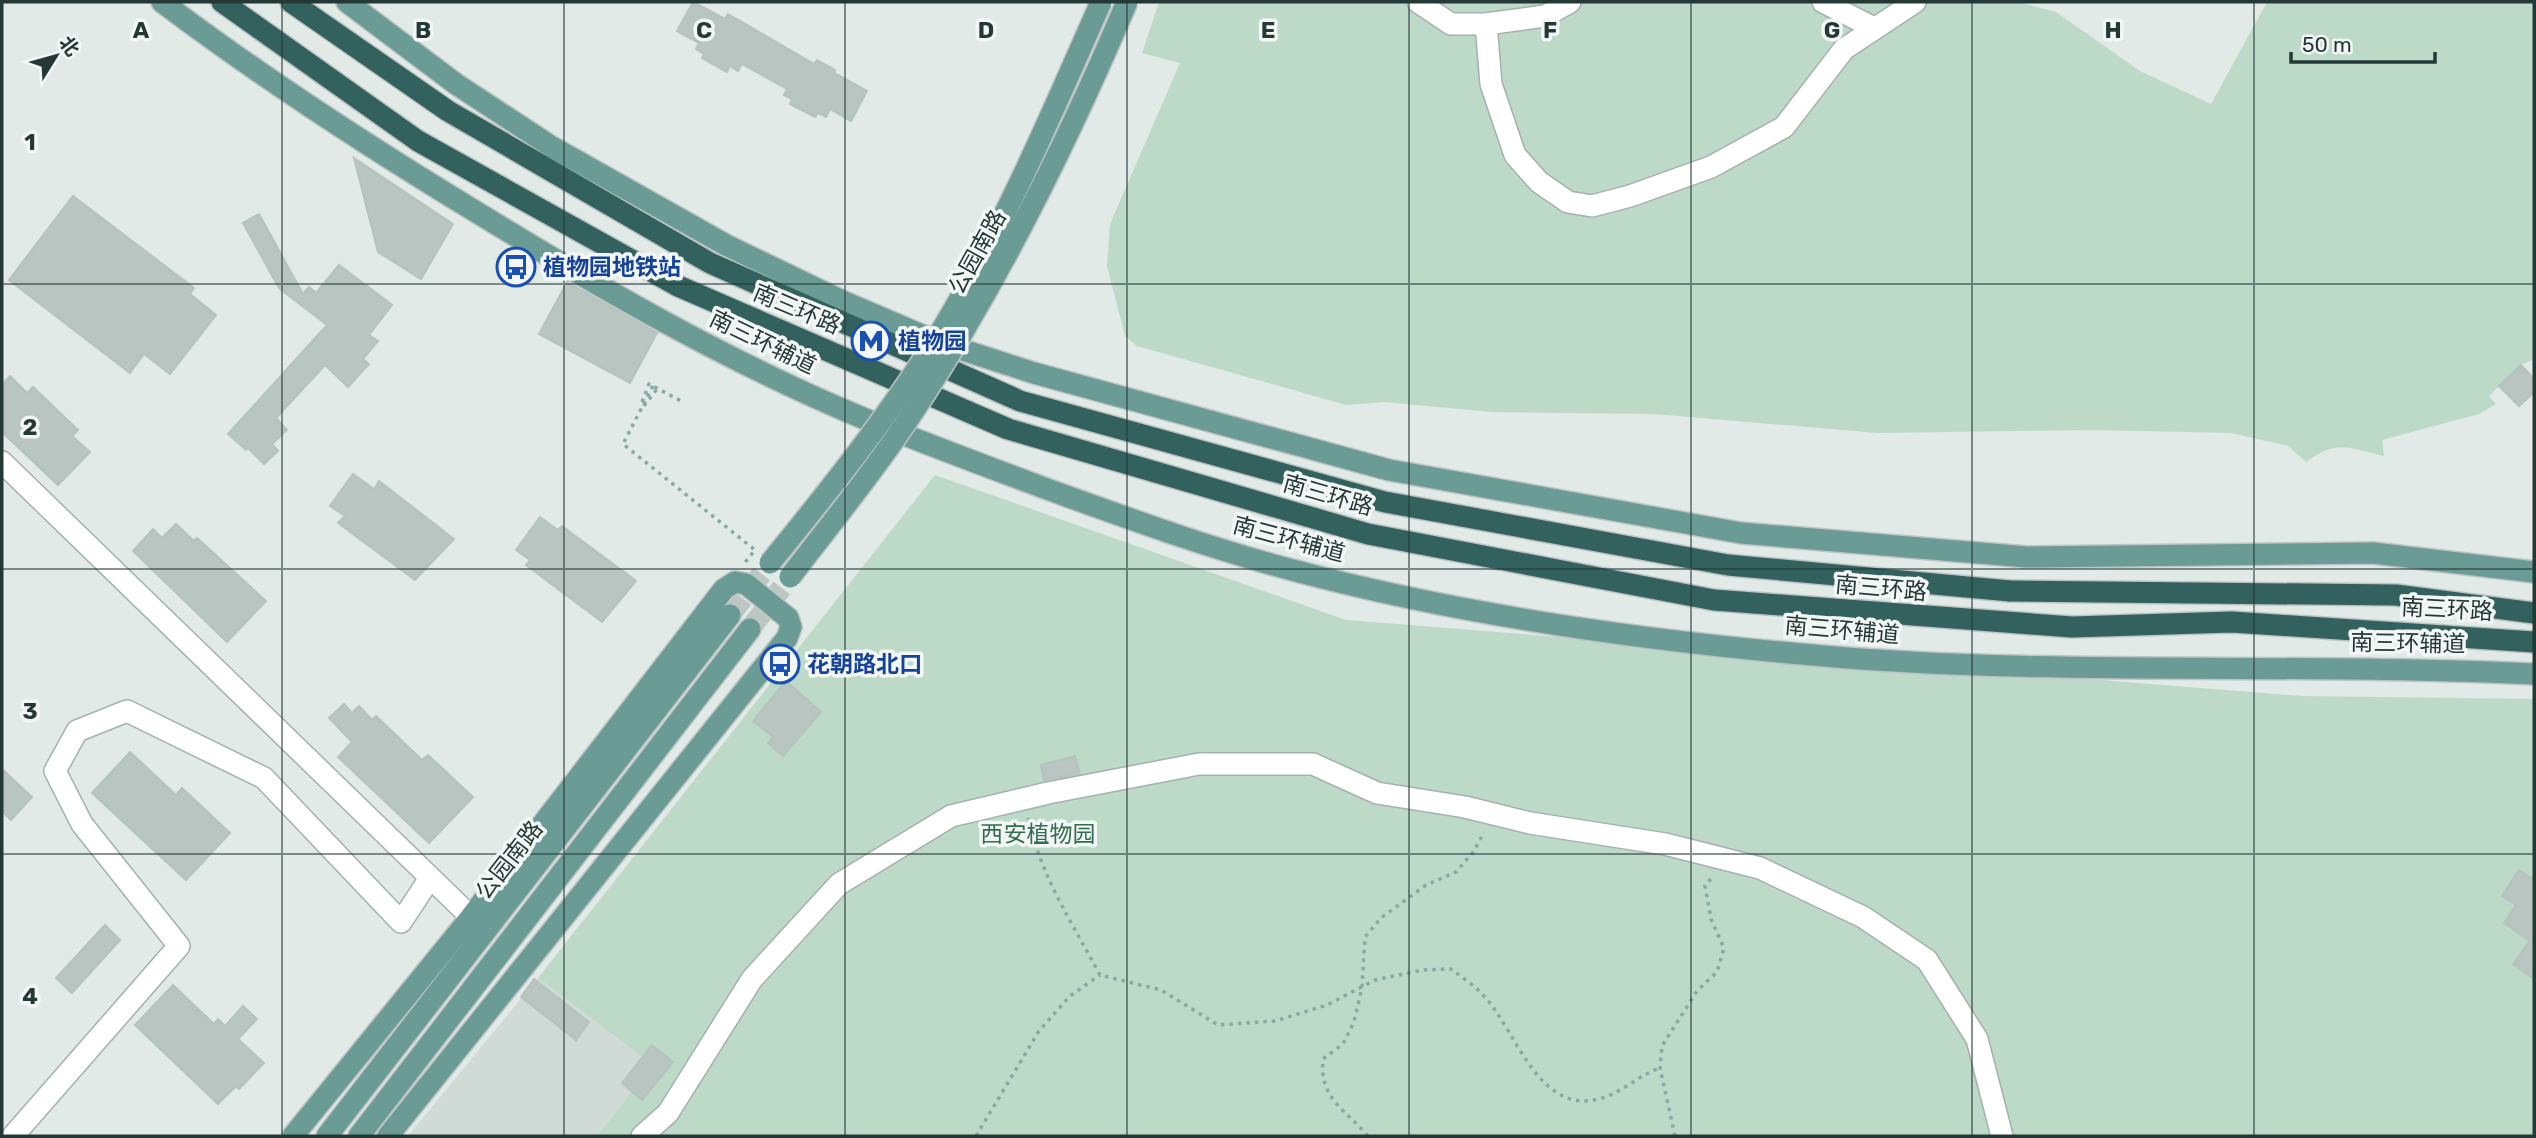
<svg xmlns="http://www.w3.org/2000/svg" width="2536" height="1138" viewBox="0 0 2536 1138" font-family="Rubik,'Noto Sans SC',sans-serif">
<rect width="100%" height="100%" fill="#e2eae8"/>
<polygon fill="#d0dad7" points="538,978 653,1065 597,1136 408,1136"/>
<g fill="#bdd9c8">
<path d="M1159 2H2018L2056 12 2140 71 2211 104 2267 2H2534V359L2521 365 2489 396 2496 404 2479 414 2382 440 2384 456C2347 448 2338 439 2306 462L2288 446 2231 433 2094 430 1878 433 1654 414 1492 412 1384 402 1346 405 1137 346 1125 336 1107 266 1110 224 1180 63 1142 53Z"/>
<polygon points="935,475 1346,620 2302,696 2534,699 2534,1136 597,1136 653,1065 538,978"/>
</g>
<g fill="#b8c5c1" stroke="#b5c3bf" stroke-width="2">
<polygon points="693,2 725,19 728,14 814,64 817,60 835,70 834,73 867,91 851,121 830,109 826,117 818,113 815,117 790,104 792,99 784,95 787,89 742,64 738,71 730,66 727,72 702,58 704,54 696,49 699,43 677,31"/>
<polygon points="354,158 453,224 421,279 378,252"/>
<polygon points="73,196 194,288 190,294 216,315 170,374 144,354 130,373 9,280"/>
<polygon points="259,214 303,294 309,287 316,293 339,265 392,305 369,335 378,341 363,359 369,364 348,387 325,365 276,418 287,430 272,444 278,451 264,464 248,448 246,450 228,434 327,325 279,288 243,223"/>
<polygon points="567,282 657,333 630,383 539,334"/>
<polygon points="2521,365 2534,379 2534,392 2519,406 2499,386"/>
<polygon points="10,376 27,393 33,387 78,430 72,436 90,452 58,485 2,432 2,385"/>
<polygon points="353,474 374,489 379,481 454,539 415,580 338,523 345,516 330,506"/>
<polygon points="540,517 558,530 562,526 636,581 602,622 526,565 530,560 516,550"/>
<polygon points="176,524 194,541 197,538 266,601 227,642 133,551 153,529 162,538"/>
<polygon points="786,681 821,712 783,756 768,743 773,737 753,721"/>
<polygon points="344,704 352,713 359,706 372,720 376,716 422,760 428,755 473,797 429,843 338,757 352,742 329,718"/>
<polygon points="130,752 176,795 182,788 230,833 186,880 92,793"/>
<polygon points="1075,756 1080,774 1044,780 1041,765"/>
<polygon points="2,769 32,797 11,820 2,811"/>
<polygon points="2519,870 2534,880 2534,979 2513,964 2530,941 2504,923 2516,905 2502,896"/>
<polygon points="105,925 120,940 72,993 56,978"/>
<polygon points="534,979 589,1022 576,1040 521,997"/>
<polygon points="173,985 214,1024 218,1019 225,1026 243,1006 257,1019 238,1039 264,1063 239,1089 236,1086 218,1104 135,1025"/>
<polygon points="652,1045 673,1062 642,1100 622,1083"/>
</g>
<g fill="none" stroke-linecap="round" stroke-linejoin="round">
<g stroke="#bcc7c4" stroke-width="21" stroke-dasharray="21 10" stroke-linecap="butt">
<polyline points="730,615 770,563"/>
<polyline points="750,629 790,577"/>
</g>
<defs>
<g id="minor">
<polyline points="1418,2 1451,24 1486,24 1491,84 1515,155 1539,182 1568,202 1592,206 1630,196 1711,167 1784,127 1844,49 1915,2"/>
<polyline points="1823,2 1874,28"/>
<polyline points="1486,24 1545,16 1570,2"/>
<polyline points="2,462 471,917"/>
<polyline points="13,1136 179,946 82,824 55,771 77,731 127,711 264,778 401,922 430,878"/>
<polyline points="642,1136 668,1113 752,979 839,884 951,816 1048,793 1199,764 1313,764 1377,793 1465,807 1530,823 1665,844 1760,868 1863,917 1927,960 1977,1039 2002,1136"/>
</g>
<g id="major">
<path d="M162 2C263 78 369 147 478 213 600 288 725 360 858 416 920 442 983 465 1047 489 1130 519 1214 550 1300 572 1467 616 1640 640 1812 655 2052 677 2294 662 2534 674"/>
<polyline points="347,2 456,84 552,147 726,245 842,301 938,342 1034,373 1389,470 1741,533 2027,557 2373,553 2534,572"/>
<polyline points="293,1136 471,917 724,589 735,582 746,584 788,618 791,627 787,638 388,1136"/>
<polyline points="327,1136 730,615"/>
<polyline points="359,1136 750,629"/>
</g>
<g id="highway">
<polyline points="222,2 418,141 678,286 1008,429 1368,534 1714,600 2072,627 2232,622 2534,642"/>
<polyline points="291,2 448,111 710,263 1020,401 1385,502 1728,565 2010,591"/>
</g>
</defs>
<use href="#minor" stroke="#a5b1af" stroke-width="24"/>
<use href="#major" stroke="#bdc4c3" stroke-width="24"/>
<use href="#highway" stroke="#bdc4c3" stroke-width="24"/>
<g stroke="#86aba4" stroke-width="3.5" stroke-dasharray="3.5 5" stroke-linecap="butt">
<polyline points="653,386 623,444 755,550 743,565"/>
<polyline points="642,402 649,384 683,402"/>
<polyline points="644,406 657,389"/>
<path d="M1028 818C1041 876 1072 923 1100 975L1161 990 1218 1025 1275 1021 1327 1005 1375 980 1423 970 1451 969C1462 977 1475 986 1484 996 1516 1030 1538 1115 1599 1099 1622 1093 1637 1076 1660 1068"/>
<polyline points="976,1136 1039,1031 1070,996 1100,975"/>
<path d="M1368 1136C1345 1109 1319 1099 1323 1059L1343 1044 1354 1022 1362 987 1365 937 1381 918 1426 885 1456 872 1474 851 1484 832"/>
<polyline points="1675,1136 1660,1068 1662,1046 1697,991 1717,972 1724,948 1711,919 1705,886 1714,875"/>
</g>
<use href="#minor" stroke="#fff" stroke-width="21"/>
<use href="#major" stroke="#6b9b95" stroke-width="21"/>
<use href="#highway" stroke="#33625e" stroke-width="21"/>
<defs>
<g id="major-bridge">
<path d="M770 563C837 481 905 396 957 304 1012 207 1056 104 1101 2"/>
<path d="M790 577C833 521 878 466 917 406 1000 279 1068 141 1127 2"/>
</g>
<polyline id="highway-bridge" points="2010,591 2396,595 2534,613"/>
</defs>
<use href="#major-bridge" stroke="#bdc4c3" stroke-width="24" stroke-linecap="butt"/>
<use href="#highway-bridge" stroke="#bdc4c3" stroke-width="24" stroke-linecap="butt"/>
<use href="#major-bridge" stroke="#6b9b95" stroke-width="21"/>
<use href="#highway-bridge" stroke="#33625e" stroke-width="21"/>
</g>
<path fill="none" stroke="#243936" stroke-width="2" stroke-opacity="0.55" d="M282 2V1136M564 2V1136M845 2V1136M1127 2V1136M1409 2V1136M1691 2V1136M1972 2V1136M2254 2V1136M2 284H2534M2 569H2534M2 854H2534"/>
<defs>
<symbol id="bus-ring" viewBox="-11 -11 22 22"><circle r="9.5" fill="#f2f7f5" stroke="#1a4fb4" stroke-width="1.5"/><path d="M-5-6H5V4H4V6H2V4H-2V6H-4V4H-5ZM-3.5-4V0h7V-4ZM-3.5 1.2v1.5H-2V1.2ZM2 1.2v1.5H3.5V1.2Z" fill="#1a4fb4"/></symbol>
<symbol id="metro-ring" viewBox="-11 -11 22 22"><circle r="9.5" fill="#f2f7f5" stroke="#1a4fb4" stroke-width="1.5"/><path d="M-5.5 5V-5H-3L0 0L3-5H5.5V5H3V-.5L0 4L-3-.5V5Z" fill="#1a4fb4"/></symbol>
</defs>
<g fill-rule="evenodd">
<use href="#bus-ring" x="494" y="245" width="44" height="44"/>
<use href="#metro-ring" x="849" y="319" width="44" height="44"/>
<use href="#bus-ring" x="758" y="642" width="44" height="44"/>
</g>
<g text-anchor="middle" stroke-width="7" stroke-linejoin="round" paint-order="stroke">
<g font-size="23" fill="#243936" stroke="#f2f7f5">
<text transform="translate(977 252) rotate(-61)" y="8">公园南路</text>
<text transform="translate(797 309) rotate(23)" y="8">南三环路</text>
<text transform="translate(763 342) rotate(26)" y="8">南三环辅道</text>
<text transform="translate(1328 495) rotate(16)" y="8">南三环路</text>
<text transform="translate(1289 539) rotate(15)" y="8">南三环辅道</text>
<text transform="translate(1881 588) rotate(5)" y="8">南三环路</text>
<text transform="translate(2447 609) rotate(3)" y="8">南三环路</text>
<text transform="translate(1842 630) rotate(5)" y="8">南三环辅道</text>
<text transform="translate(2408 643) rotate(1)" y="8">南三环辅道</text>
<text transform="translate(509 860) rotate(-52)" y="8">公园南路</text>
</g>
<g font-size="23" font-weight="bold" fill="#164399" stroke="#f2f7f5" text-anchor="start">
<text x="543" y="275">植物园地铁站</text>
<text x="898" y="349">植物园</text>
<text x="807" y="672">花朝路北口</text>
</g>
<g font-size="23" fill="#336c50" stroke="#f2f7f5">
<text x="1038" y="842">西安植物园</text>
</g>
</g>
<g font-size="23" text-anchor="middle" font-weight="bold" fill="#243936" stroke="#f2f7f5" stroke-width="7" stroke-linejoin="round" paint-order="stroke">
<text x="141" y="38">A</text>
<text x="423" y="38">B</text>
<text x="704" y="38">C</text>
<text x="986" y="38">D</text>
<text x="1268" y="38">E</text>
<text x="1550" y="38">F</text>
<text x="1832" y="38">G</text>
<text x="2113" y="38">H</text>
<text x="30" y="150">1</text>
<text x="30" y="435">2</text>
<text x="30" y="719">3</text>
<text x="30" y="1004">4</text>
</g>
<rect width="2536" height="1138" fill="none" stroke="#243936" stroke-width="7"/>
<g transform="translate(56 56) rotate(53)" stroke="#f2f7f5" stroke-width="5" paint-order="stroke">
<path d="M0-5L12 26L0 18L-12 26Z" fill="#243936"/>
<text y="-10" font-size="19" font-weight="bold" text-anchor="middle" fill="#243936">北</text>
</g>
<path d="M2291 52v10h144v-10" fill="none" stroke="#243936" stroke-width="3.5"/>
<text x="2302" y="52" font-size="21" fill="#243936" stroke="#f2f7f5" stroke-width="5" paint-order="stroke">50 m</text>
</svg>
